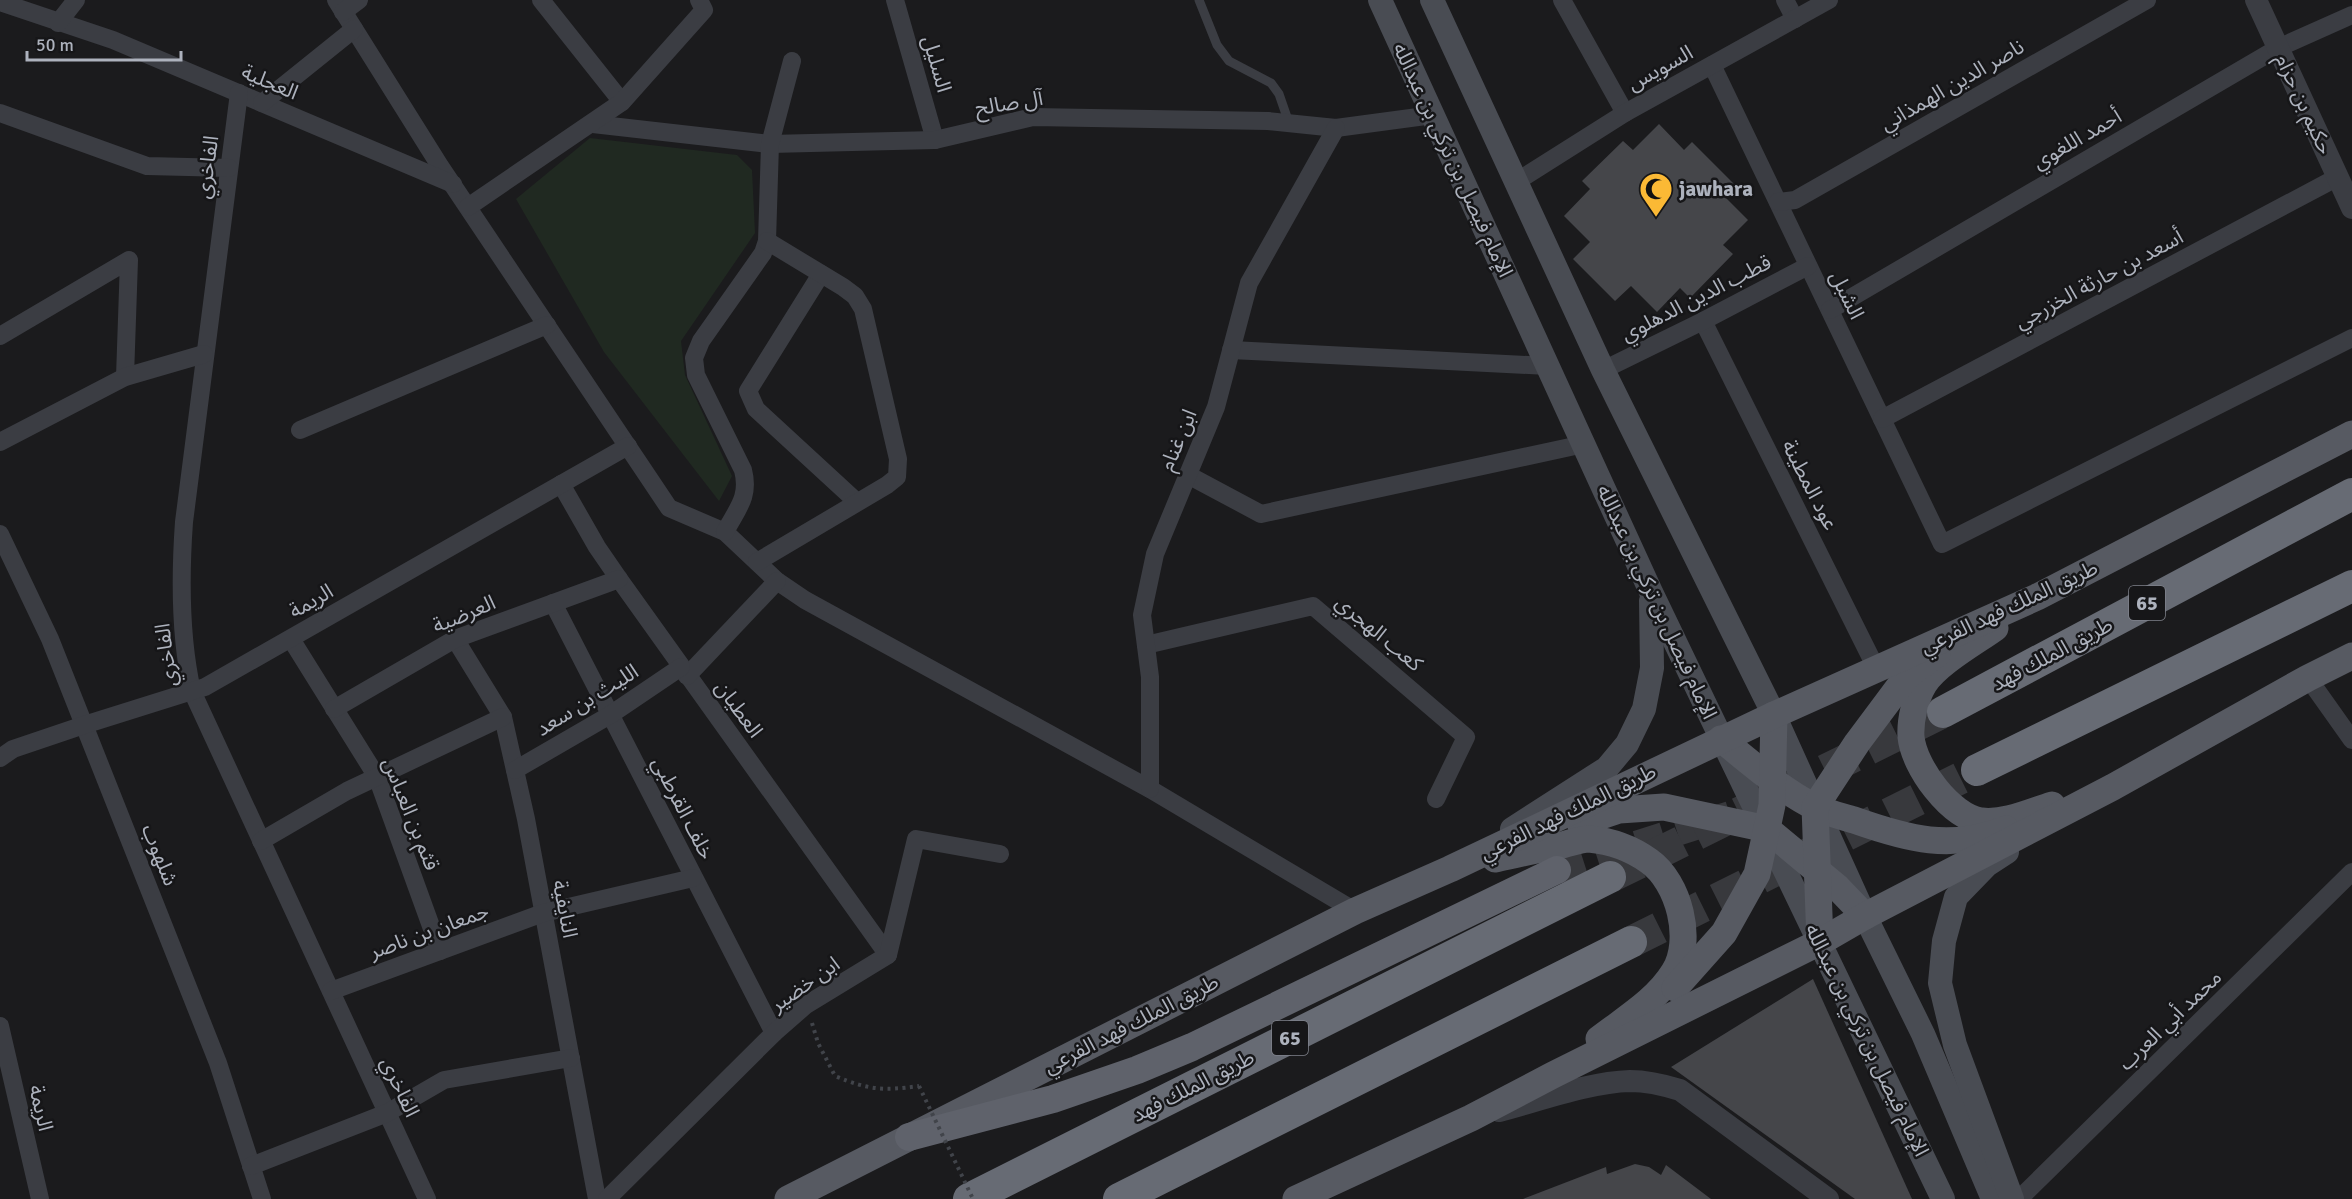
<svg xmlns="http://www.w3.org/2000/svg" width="2352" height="1199" font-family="Signika,'Noto Sans Arabic',sans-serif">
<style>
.green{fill:#202921}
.building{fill:#45464a}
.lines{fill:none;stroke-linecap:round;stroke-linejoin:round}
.trunk-tunnel{stroke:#38393d;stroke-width:28;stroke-dasharray:28 14;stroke-linecap:butt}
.motorway-tunnel{stroke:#38393d;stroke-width:32;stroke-dasharray:32 16;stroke-linecap:butt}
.path{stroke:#41444a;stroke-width:4;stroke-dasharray:3 4.5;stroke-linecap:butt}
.service{stroke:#3b3d43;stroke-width:9}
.minor{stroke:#3b3d43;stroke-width:18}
.tertiary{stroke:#3b3d43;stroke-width:22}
.secondary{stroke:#494c53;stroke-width:24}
.primary{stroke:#575a62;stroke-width:27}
.trunk{stroke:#5f626b;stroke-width:28}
.motorway{stroke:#676b74;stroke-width:32}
.path-bridge{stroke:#41444a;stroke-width:4;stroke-dasharray:3 4.5;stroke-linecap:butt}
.labels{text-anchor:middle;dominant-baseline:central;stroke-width:5;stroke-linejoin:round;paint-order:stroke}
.shield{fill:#161618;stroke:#80838c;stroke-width:1.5}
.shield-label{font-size:20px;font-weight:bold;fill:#adb2bd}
.street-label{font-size:21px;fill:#adb2bd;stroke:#161618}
.poi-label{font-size:21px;font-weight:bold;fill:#adb2bd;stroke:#161618;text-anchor:start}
</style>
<rect width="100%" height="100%" fill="#1b1b1d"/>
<!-- green -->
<path class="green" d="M 590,138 L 737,155 L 752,170 L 755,233 L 681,341 L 685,375 L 732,476 L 719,501 L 604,352 L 516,199 Z"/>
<!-- building -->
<g class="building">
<path d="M 1659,124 L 1684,150 L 1692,142 L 1735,185 L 1724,196 L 1748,220 L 1723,245 L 1733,254 L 1690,298 L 1680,288 L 1657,312 L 1631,286 L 1615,301 L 1573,259 L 1590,242 L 1564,216 L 1590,189 L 1582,181 L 1623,141 L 1633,150 Z"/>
<path d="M 1813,979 L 1912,1199 L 1855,1199 L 1671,1067 Z"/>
<path d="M 1635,1164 L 1649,1167 L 1661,1175 L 1666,1165 L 1711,1199 L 1523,1199 L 1606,1167 L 1607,1174 Z"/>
</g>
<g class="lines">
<!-- trunk-tunnel -->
<path class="trunk-tunnel" d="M 1557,870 L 1730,815"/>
<!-- motorway-tunnel -->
<g class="motorway-tunnel">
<path d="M 1610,877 L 1943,712"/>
<path d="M 1631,942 L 1977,770"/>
</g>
<!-- path -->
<path class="path" d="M 812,1023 L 818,1043 L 835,1076 C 869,1090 883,1091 919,1086"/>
<!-- service -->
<path class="service" d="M 1199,0 L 1217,45 L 1229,61 L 1271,83 L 1279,94 L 1289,123"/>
<!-- minor -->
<g class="minor">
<path d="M 336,0 L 440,166 L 669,508 L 725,532 L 777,581 L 805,600 L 1150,789 L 1355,911"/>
<path d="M 541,0 L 622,102"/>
<path d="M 895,0 L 935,140"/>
<path d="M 1562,0 L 1625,113"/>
<path d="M 1785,0 L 1795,19"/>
<path d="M 0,2 L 113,40 L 453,184"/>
<path d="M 343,12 L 359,0"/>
<path d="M 58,23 L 76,0"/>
<path d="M 1712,65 L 1942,544 L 2352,338"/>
<path d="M 239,93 L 184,522 C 180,578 180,637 192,691 L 427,1199"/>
<path d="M 262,103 L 354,29"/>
<path d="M 0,113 L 147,166 L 229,168"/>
<path d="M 593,124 L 770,144 L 935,140 L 1033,117 L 1268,121 L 1336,128 L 1433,115"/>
<path d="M 1516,182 L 1625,113 L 1829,0"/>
<path d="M 1778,202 L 1795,200 L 2147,0"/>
<path d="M 468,207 L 622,102 L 704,10 L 699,0"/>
<path d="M 821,274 L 748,391 L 756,409 L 857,502"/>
<path d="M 1830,310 L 2278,48 L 2352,15"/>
<path d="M 1703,321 L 1876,668"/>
<path d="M 0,336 L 129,260 L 125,377"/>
<path d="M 1231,350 L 1548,366"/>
<path d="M 1603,370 L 1703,321 L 1808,266"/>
<path d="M 1882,419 L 2338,177"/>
<path d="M 300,430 L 547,325"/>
<path d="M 0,442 L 125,377 L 204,354"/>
<path d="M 1188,475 L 1261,514 L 1584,444"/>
<path d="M 561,484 L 597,547 L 619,579 L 888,955"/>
<path d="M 725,532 C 737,509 750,497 743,470 L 696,375 L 694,358 L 701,341 L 763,253 L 767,241 L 770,144 L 792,61"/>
<path d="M 0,534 L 50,639 L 218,1063 L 262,1199"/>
<path d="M 757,562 L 887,485 L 897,477 L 898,459 L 863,309 L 855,296 L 843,287 L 767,241"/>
<path d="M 553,603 L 774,1033"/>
<path d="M 291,639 L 377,777 L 440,951"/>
<path d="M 455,639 L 503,717 L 526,819 L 597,1199"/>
<path d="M 1146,645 L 1313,606 L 1466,737 L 1436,799"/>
<path d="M 687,676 L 777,581"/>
<path d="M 2308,678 L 2352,740"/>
<path d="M 334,709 L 455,639 L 619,579"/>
<path d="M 0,758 L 13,749 L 84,725 L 205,687 L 628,446"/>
<path d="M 515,770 L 610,715 L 681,667"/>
<path d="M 1150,789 L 1150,677 L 1142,615 L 1155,554 L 1216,407 L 1249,283 L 1336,128"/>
<path d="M 261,841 L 347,791 L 503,717"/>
<path d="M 331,991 L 543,913 L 693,878"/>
<path d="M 0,1026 L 40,1199"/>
<path d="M 251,1166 L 387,1113 L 444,1080 L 571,1058"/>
<path d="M 607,1199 L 774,1033 L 806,1005 L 888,955 L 916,839 L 1000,854"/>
<path d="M 2019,1199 L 2352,872"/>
</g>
<!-- tertiary -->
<g class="tertiary">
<path d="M 2256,0 L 2352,208"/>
<path d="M 1499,1111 C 1538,1101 1590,1082 1630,1081 C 1648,1081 1664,1085 1680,1090 L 1828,1199"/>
</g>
<!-- secondary -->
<g class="secondary">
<path d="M 1380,0 L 1651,592 L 1943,1199"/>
<path d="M 1432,0 L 1603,370 L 1774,715 L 1865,916 L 1923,1034 L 1993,1199"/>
<path d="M 1512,829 L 1607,768 L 1627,744 L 1644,709 L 1652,668 L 1651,601"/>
<path d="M 2007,852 L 1987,865 L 1956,897 L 1944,941 L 1940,983 L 1955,1045 L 2012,1199"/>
</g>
<!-- primary -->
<g class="primary">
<path d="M 1995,628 C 1974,643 1938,663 1924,684 C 1915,699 1910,720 1911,737 C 1914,767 1950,816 1981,821 C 2004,824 2030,812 2052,805"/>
<path d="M 1721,739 C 1751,763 1781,790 1815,807 C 1827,813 1841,816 1854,820 C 1908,839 1951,851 2006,829"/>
<path d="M 1580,823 L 1619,810 L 1664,807 L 1767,829 L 1838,888 L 1865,916"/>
<path d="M 1495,859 C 1518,854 1540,849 1562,845 C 1571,843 1581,839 1589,839 C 1611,841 1631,848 1649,861 C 1679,882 1694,940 1674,972 C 1657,1000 1625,1019 1599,1039"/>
<path d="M 1820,942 L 1815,807 L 1857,743 L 1907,676 L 1937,654"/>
<path d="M 1675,988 L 1724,933 L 1757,874 L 1772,805 L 1774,715"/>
<path d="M 788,1199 L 1355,911 L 1450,869 L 1774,715 L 2037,597 L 2352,434"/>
<path d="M 1296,1199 L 1471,1118 L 1553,1075 L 1820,942 L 1865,916 L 2113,787 L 2308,678 L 2352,656"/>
</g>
<!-- trunk -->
<path class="trunk" d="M 909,1137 L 1053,1099 L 1137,1070 L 1192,1047 L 1557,870"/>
<!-- motorway -->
<g class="motorway">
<path d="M 1943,712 L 2352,494"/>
<path d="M 1977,770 L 2352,586"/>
<path d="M 969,1199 L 1610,877"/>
<path d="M 1119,1199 L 1631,942"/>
</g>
<!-- path-bridge -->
<path class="path-bridge" d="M 919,1086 L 973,1199"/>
</g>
<!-- icons -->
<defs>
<g id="mosque-pin" transform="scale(1.725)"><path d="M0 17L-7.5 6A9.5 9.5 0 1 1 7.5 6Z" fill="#fbb935" stroke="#161618"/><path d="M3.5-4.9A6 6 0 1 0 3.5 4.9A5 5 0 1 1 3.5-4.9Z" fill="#111"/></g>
</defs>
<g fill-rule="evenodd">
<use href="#mosque-pin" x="1656" y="189"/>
</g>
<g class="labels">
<!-- shield labels -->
<g class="shield">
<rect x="2129" y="586" width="36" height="34" rx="4.5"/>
<rect x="1272" y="1021" width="36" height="34" rx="4.5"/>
</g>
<g class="shield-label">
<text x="2147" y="603">65</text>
<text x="1290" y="1038">65</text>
</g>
<!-- street labels -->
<g class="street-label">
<text transform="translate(937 64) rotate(74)">السليل</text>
<text transform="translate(1660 68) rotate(-29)">السويس</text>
<text transform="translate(270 82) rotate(23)">العجلية</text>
<text transform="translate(1952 85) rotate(-30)">ناصر الدين الهمذاني</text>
<text transform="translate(1009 103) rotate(-9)">آل صالح</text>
<text transform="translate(2304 104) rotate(65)">حكيم بن حزام</text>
<text transform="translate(2077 139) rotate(-30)">أحمد اللغوي</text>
<text transform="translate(1453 160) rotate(65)">الإمام فيصل بن تركي بن عبدالله</text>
<text transform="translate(207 167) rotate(-82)">الفاخري</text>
<text transform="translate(2099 279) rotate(-28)">أسعد بن حارثة الخزرجي</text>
<text transform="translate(1847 295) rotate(64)">الشبل</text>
<text transform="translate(1696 298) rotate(-27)">قطب الدين الدهلوي</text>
<text transform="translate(1178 440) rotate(-67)">ابن غنام</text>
<text transform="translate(1810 485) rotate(63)">عود المطينة</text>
<text transform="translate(311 601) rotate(-30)">الريمة</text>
<text transform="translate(1657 602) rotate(65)">الإمام فيصل بن تركي بن عبدالله</text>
<text transform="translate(2009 607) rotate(-25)">طريق الملك فهد الفرعي</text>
<text transform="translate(464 614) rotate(-23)">العرضية</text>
<text transform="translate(1379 633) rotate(40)">كعب الهجري</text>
<text transform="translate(2052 654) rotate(-28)">طريق الملك فهد</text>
<text transform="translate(166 655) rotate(-97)">الفاخري</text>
<text transform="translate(587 700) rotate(-32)">الليث بن سعد</text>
<text transform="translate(739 709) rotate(54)">العطيان</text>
<text transform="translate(683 808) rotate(63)">خلف القرطبي</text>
<text transform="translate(1568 812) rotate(-26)">طريق الملك فهد الفرعي</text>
<text transform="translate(411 814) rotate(68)">قثم بن العباس</text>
<text transform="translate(160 855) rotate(68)">شلهوب</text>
<text transform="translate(565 909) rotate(79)">النايفية</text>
<text transform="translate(429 931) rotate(-20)">جمعان بن ناصر</text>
<text transform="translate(805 984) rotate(-35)">ابن خضير</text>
<text transform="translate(2170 1020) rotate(-44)">محمد أبي العرب</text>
<text transform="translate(1131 1024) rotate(-27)">طريق الملك فهد الفرعي</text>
<text transform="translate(1867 1040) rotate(64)">الإمام فيصل بن تركي بن عبدالله</text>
<text transform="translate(1193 1086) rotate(-27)">طريق الملك فهد</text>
<text transform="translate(400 1087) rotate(65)">الفاخري</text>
<text transform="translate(41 1108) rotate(77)">الريمة</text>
</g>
<!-- poi labels -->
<g class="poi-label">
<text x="1679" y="189">jawhara</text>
</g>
</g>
<!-- scale -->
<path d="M27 51v9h154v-9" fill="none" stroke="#adb2bd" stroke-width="3"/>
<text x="36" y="51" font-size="18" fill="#adb2bd" stroke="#161618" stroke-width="4.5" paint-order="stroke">50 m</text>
</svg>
